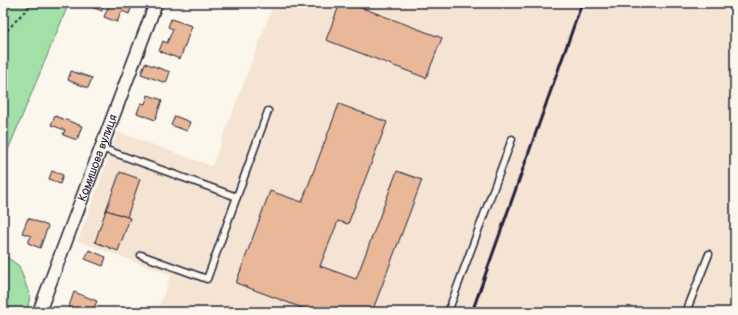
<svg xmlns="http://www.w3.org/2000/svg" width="738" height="315" font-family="Pangolin,sans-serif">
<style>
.built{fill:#f5e4d3}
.green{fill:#a2e0a8;stroke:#628172}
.building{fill:#e8b899;stroke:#22223b}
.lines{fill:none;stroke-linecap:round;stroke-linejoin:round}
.lane-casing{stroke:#22223b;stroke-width:9}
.street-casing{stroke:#22223b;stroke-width:15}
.path{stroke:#22223b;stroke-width:2;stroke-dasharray:3 3;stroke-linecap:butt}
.lane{stroke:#fbf7ec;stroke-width:6}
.street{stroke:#fbf7ec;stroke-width:12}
.rail{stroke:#22223b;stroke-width:3}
.labels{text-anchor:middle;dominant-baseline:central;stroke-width:3;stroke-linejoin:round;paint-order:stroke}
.street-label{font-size:12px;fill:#22223b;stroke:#fbf7ec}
</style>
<rect width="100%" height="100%" fill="#fbf7ec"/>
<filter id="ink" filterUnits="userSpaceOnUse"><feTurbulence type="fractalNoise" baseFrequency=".025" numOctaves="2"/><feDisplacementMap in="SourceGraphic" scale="8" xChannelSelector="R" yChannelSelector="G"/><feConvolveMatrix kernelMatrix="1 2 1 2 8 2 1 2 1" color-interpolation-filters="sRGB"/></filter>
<g filter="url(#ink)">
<!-- built -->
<path class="built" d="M 274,3 L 735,3 L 735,312 L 157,312 L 171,275 L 78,241 L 118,132 L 212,166 Z"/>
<!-- green -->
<g class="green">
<path d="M 3,3 L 69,3 L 3,162 Z"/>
<path d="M 3,254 L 19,266 L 30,296 L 27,312 L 3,312 Z"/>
</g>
<!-- building -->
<g class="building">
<path d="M 85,3 L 105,3 L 102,11 L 84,4 Z"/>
<path d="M 110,3 L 133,3 L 129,14 L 122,11 L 117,22 L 104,17 Z"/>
<path d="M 340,3 L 349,3 L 442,38 L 426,78 L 326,40 Z"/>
<path d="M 171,19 L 192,26 L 180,59 L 159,51 L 163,41 L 167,43 L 173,29 L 168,27 Z"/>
<path d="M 145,63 L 170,72 L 166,83 L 141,74 Z"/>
<path d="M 71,71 L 92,78 L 88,88 L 68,80 Z"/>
<path d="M 148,95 L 162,100 L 155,120 L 137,113 L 141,103 L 145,104 Z"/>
<path d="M 339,104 L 387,122 L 348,224 L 338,221 L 320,266 L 356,279 L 397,171 L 422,180 L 372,312 L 313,312 L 236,283 L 270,191 L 302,202 Z"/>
<path d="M 55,116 L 82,126 L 77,140 L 63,135 L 65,130 L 51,125 Z"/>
<path d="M 175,116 L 190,122 L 187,131 L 171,125 Z"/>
<path d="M 52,171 L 63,175 L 60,184 L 49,179 Z"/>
<path d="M 120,172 L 140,179 L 127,217 L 106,210 Z"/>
<path d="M 106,210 L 130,218 L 118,251 L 95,242 Z"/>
<path d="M 28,218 L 48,226 L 40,248 L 28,243 L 31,236 L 22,233 Z"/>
<path d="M 89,250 L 106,257 L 103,266 L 85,259 Z"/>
<path d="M 74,292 L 97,301 L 92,312 L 84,310 L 83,312 L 77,312 L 68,309 Z"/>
</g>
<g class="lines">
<!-- lane casing -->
<g class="lane-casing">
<g id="lane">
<path d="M 101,148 L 237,197"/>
<path d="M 141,255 L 207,279 L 268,111"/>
<path d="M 448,312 L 512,139"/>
<path d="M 686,312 L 709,254"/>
</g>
</g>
<!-- street casing -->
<g class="street-casing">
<g id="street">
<path id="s1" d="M 39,312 L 156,3"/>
</g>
</g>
<!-- path -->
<path class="path" d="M 3,35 L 32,3"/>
<!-- lane -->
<use href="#lane" class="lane"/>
<!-- street -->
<use href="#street" class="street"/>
<!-- rail -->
<path class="rail" d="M 472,312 L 582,3"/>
</g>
</g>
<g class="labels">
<!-- street labels -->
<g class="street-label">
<text stroke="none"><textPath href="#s1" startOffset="165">Комишова вулиця</textPath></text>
</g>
</g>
<!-- margin -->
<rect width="738" height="315" fill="none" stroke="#fbf7ec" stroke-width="16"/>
<rect x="8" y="8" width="722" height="299" fill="none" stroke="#22223b" stroke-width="1.5" filter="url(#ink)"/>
</svg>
